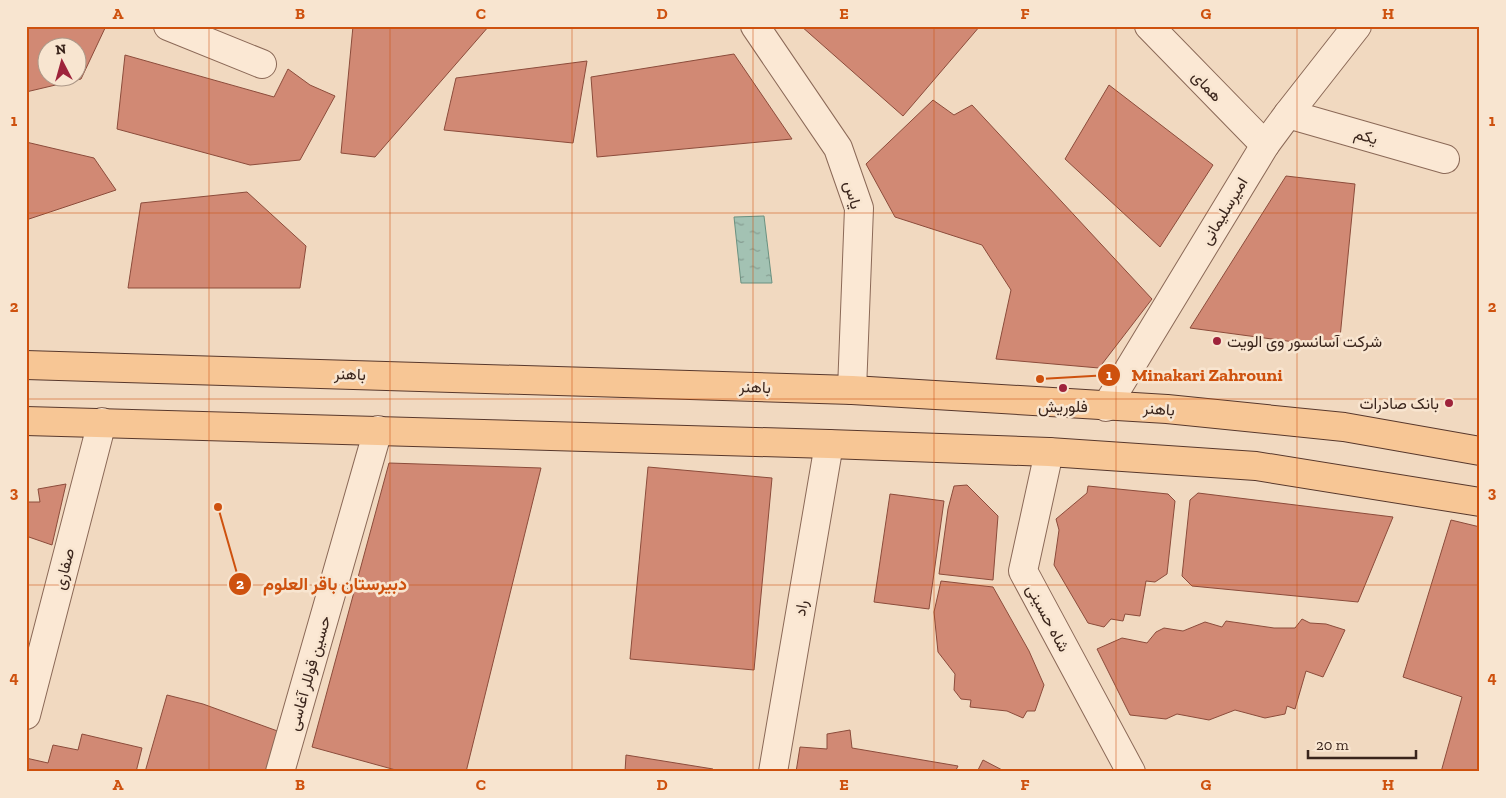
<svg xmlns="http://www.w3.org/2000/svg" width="1506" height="798" font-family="'Zilla Slab',Vazirmatn,serif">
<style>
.water{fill:url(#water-ripples);stroke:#6a9180}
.building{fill:#d18974;stroke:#8c4c3b;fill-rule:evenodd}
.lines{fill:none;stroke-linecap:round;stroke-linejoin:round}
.street-casing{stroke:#8b6957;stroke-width:30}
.primary-casing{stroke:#58382c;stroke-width:30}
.street{stroke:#fbe8d4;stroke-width:28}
.primary{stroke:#f7c695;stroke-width:28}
.grid{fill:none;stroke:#ce510e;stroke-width:1;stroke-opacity:0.55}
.poi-dot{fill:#9e233b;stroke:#f8e5d0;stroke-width:2}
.labels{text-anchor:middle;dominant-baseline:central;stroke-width:5;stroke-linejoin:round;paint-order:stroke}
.street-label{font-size:16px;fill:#3a251c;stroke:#f8e5d0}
.poi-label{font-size:16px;fill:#3a251c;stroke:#f8e5d0;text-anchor:start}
.leader{fill:none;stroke:#ce510e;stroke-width:2}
.callout-dot{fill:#ce510e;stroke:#f8e5d0;stroke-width:2}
.mark-label{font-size:15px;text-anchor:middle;font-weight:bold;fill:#fff}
.callout-label{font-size:18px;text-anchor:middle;font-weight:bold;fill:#ce510e;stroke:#f8e5d0;stroke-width:5;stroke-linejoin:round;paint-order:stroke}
.neatline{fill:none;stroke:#ce510e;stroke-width:2}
.grid-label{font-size:16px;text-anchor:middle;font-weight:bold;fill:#ce510e}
</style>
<defs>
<pattern id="water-ripples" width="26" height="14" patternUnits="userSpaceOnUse" patternTransform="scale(1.25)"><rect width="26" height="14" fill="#a3c2b3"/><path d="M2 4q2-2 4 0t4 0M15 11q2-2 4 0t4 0" fill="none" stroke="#869d91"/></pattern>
</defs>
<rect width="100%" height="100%" fill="#f1d9c0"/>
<!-- water -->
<path class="water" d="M 764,216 L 772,283 L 741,283 L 734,217 Z"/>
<!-- building -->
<g class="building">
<path d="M 26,26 L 106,26 L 81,79 L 26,92 ZM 48,48 L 78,48 L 78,78 L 48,78 Z"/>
<path d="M 353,26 L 489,26 L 375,157 L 341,153 Z"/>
<path d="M 801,26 L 980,26 L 903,116 Z"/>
<path d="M 734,54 L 792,139 L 597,157 L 591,77 Z"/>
<path d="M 125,55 L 274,97 L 288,69 L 310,85 L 335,96 L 300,160 L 250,165 L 117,129 Z"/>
<path d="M 587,61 L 573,143 L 444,130 L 456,78 Z"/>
<path d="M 1109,85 L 1213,165 L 1160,247 L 1065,159 Z"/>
<path d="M 933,100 L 954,115 L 972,105 L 1152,299 L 1099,368 L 996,359 L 1011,290 L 982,245 L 895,217 L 866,164 Z"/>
<path d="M 26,142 L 94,158 L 116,190 L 26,220 Z"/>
<path d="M 1286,176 L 1355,184 L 1339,348 L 1190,328 Z"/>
<path d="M 247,192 L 306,246 L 300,288 L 128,288 L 141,203 Z"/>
<path d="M 389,463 L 541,468 L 466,772 L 403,772 L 312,747 Z"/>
<path d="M 648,467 L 772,478 L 754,670 L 630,659 Z"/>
<path d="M 66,484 L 52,545 L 26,536 L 26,502 L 40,502 L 38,489 Z"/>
<path d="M 967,485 L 998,516 L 993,580 L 939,574 L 948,509 L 954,486 Z"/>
<path d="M 1088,486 L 1168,494 L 1175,501 L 1167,574 L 1155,582 L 1146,581 L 1140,616 L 1125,614 L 1123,621 L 1111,619 L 1104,627 L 1088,623 L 1054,565 L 1059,530 L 1056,519 L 1087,493 Z"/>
<path d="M 1198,493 L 1393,517 L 1358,602 L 1192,586 L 1182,576 L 1190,500 Z"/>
<path d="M 890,494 L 944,501 L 929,609 L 874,602 Z"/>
<path d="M 1451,520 L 1480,527 L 1480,772 L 1441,772 L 1462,697 L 1403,677 Z"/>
<path d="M 941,581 L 993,587 L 1029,651 L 1044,685 L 1035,711 L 1027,711 L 1023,718 L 1007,711 L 970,707 L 971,700 L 961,699 L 954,690 L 955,674 L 938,652 L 934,612 Z"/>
<path d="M 1302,619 L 1310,623 L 1326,624 L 1345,630 L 1323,677 L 1306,671 L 1295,709 L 1287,706 L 1285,714 L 1265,718 L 1235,710 L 1209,720 L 1177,714 L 1166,719 L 1130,715 L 1097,649 L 1122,638 L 1147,643 L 1156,632 L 1164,628 L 1183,631 L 1205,622 L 1222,627 L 1226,621 L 1274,628 L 1295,628 Z"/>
<path d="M 167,695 L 203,704 L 283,733 L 272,772 L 145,772 Z"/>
<path d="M 850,730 L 852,748 L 958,766 L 955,772 L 796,772 L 800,747 L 827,749 L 827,734 Z"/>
<path d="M 82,734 L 142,748 L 136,772 L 26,772 L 26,758 L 48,763 L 53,745 L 78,750 Z"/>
<path d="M 626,755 L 713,769 L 713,772 L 625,772 Z"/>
<path d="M 983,760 L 1006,772 L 977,772 Z"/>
</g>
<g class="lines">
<!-- street casing -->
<g class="street-casing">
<g id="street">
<path d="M 168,26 L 262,64"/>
<path d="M 755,26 L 838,148 L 859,208 L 852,390"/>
<path d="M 1149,26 L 1265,145"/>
<path d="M 1288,114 L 1445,159"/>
<path d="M 1106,407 L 1265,145 L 1288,114 L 1357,26"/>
<path d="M 1049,452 L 1023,571 L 1131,772"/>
<path d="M 26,715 L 102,422"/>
<path d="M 280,772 L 378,430"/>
<path d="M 773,772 L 829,444"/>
</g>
</g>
<!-- primary casing -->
<g class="primary-casing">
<g id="primary">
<path d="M 26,365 L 852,390 L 1167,409 L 1344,427 L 1480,451"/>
<path d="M 26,421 L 829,444 L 1049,452 L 1256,466 L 1480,502"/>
</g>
</g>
<!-- street -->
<use href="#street" class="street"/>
<!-- primary -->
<use href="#primary" class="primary"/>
</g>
<!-- grid -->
<path class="grid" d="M 209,26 L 209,772M 390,26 L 390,772M 572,26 L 572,772M 753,26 L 753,772M 934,26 L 934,772M 1116,26 L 1116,772M 1297,26 L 1297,772M 26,213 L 1480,213M 26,399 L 1480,399M 26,585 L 1480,585"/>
<!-- markers -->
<g class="poi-dot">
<circle cx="1217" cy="341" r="5"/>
<circle cx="1063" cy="388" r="5"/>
<circle cx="1449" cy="403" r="5"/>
</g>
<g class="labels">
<!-- street labels -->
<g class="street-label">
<text transform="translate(1207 86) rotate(46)">همای</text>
<text transform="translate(1366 136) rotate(16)">یکم</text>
<text transform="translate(853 195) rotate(75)">یاس</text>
<text transform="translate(1224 211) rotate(-59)">امیرسلیمانی</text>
<text transform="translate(350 374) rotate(2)">باهنر</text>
<text transform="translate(755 387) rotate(2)">باهنر</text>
<text transform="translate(1159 409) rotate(4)">باهنر</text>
<text transform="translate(64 569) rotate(-76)">صفاری</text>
<text transform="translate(801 608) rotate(-80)">راد</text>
<text transform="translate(1048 618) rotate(62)">شاه حسینی</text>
<text transform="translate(309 673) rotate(-74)">حسین قوللر آغاسی</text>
</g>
<!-- poi labels -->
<g class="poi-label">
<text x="1227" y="341">شرکت آسانسور وی الویت</text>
<text x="1439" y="403" text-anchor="end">بانک صادرات</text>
<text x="1063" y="406" text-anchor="middle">فلوریش</text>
</g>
</g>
<!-- callouts -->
<path class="leader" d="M1040 379L1109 375M218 507L240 584"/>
<g class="callout-dot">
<circle cx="1040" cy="379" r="5"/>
<circle cx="218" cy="507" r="5"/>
<circle cx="1109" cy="375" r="12"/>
<circle cx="240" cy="584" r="12"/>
</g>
<g class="mark-label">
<text x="1109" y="380">1</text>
<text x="240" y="589">2</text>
</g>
<g class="callout-label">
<text x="1207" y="381">Minakari Zahrouni</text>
<text x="335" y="590">دبیرستان باقر العلوم</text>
</g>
<!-- border -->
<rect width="1506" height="798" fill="none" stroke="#f8e5d0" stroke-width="55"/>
<!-- north arrow -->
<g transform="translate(62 62) rotate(354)"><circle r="24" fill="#f8e5d0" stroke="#ac9888"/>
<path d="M0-4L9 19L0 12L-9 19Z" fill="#9e233b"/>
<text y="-8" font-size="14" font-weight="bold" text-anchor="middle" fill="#3a251c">N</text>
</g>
<!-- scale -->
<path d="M1308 750v8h108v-8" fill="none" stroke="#3a251c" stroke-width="2.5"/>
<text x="1316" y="750" font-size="15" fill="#3a251c" stroke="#f8e5d0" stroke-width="4" paint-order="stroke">20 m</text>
<rect x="28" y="28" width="1450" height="742" class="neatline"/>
<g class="grid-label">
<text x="118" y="19">A</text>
<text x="300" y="19">B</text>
<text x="481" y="19">C</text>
<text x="662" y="19">D</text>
<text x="844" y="19">E</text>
<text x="1025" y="19">F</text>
<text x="1206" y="19">G</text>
<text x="1388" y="19">H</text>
<text x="14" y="126">1</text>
<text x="1492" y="126">1</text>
<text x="14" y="312">2</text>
<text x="1492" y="312">2</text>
<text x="14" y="498">3</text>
<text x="1492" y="498">3</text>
<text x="14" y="683">4</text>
<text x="1492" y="683">4</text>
<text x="118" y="790">A</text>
<text x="300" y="790">B</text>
<text x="481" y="790">C</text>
<text x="662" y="790">D</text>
<text x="844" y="790">E</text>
<text x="1025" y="790">F</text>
<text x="1206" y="790">G</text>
<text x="1388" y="790">H</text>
</g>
</svg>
